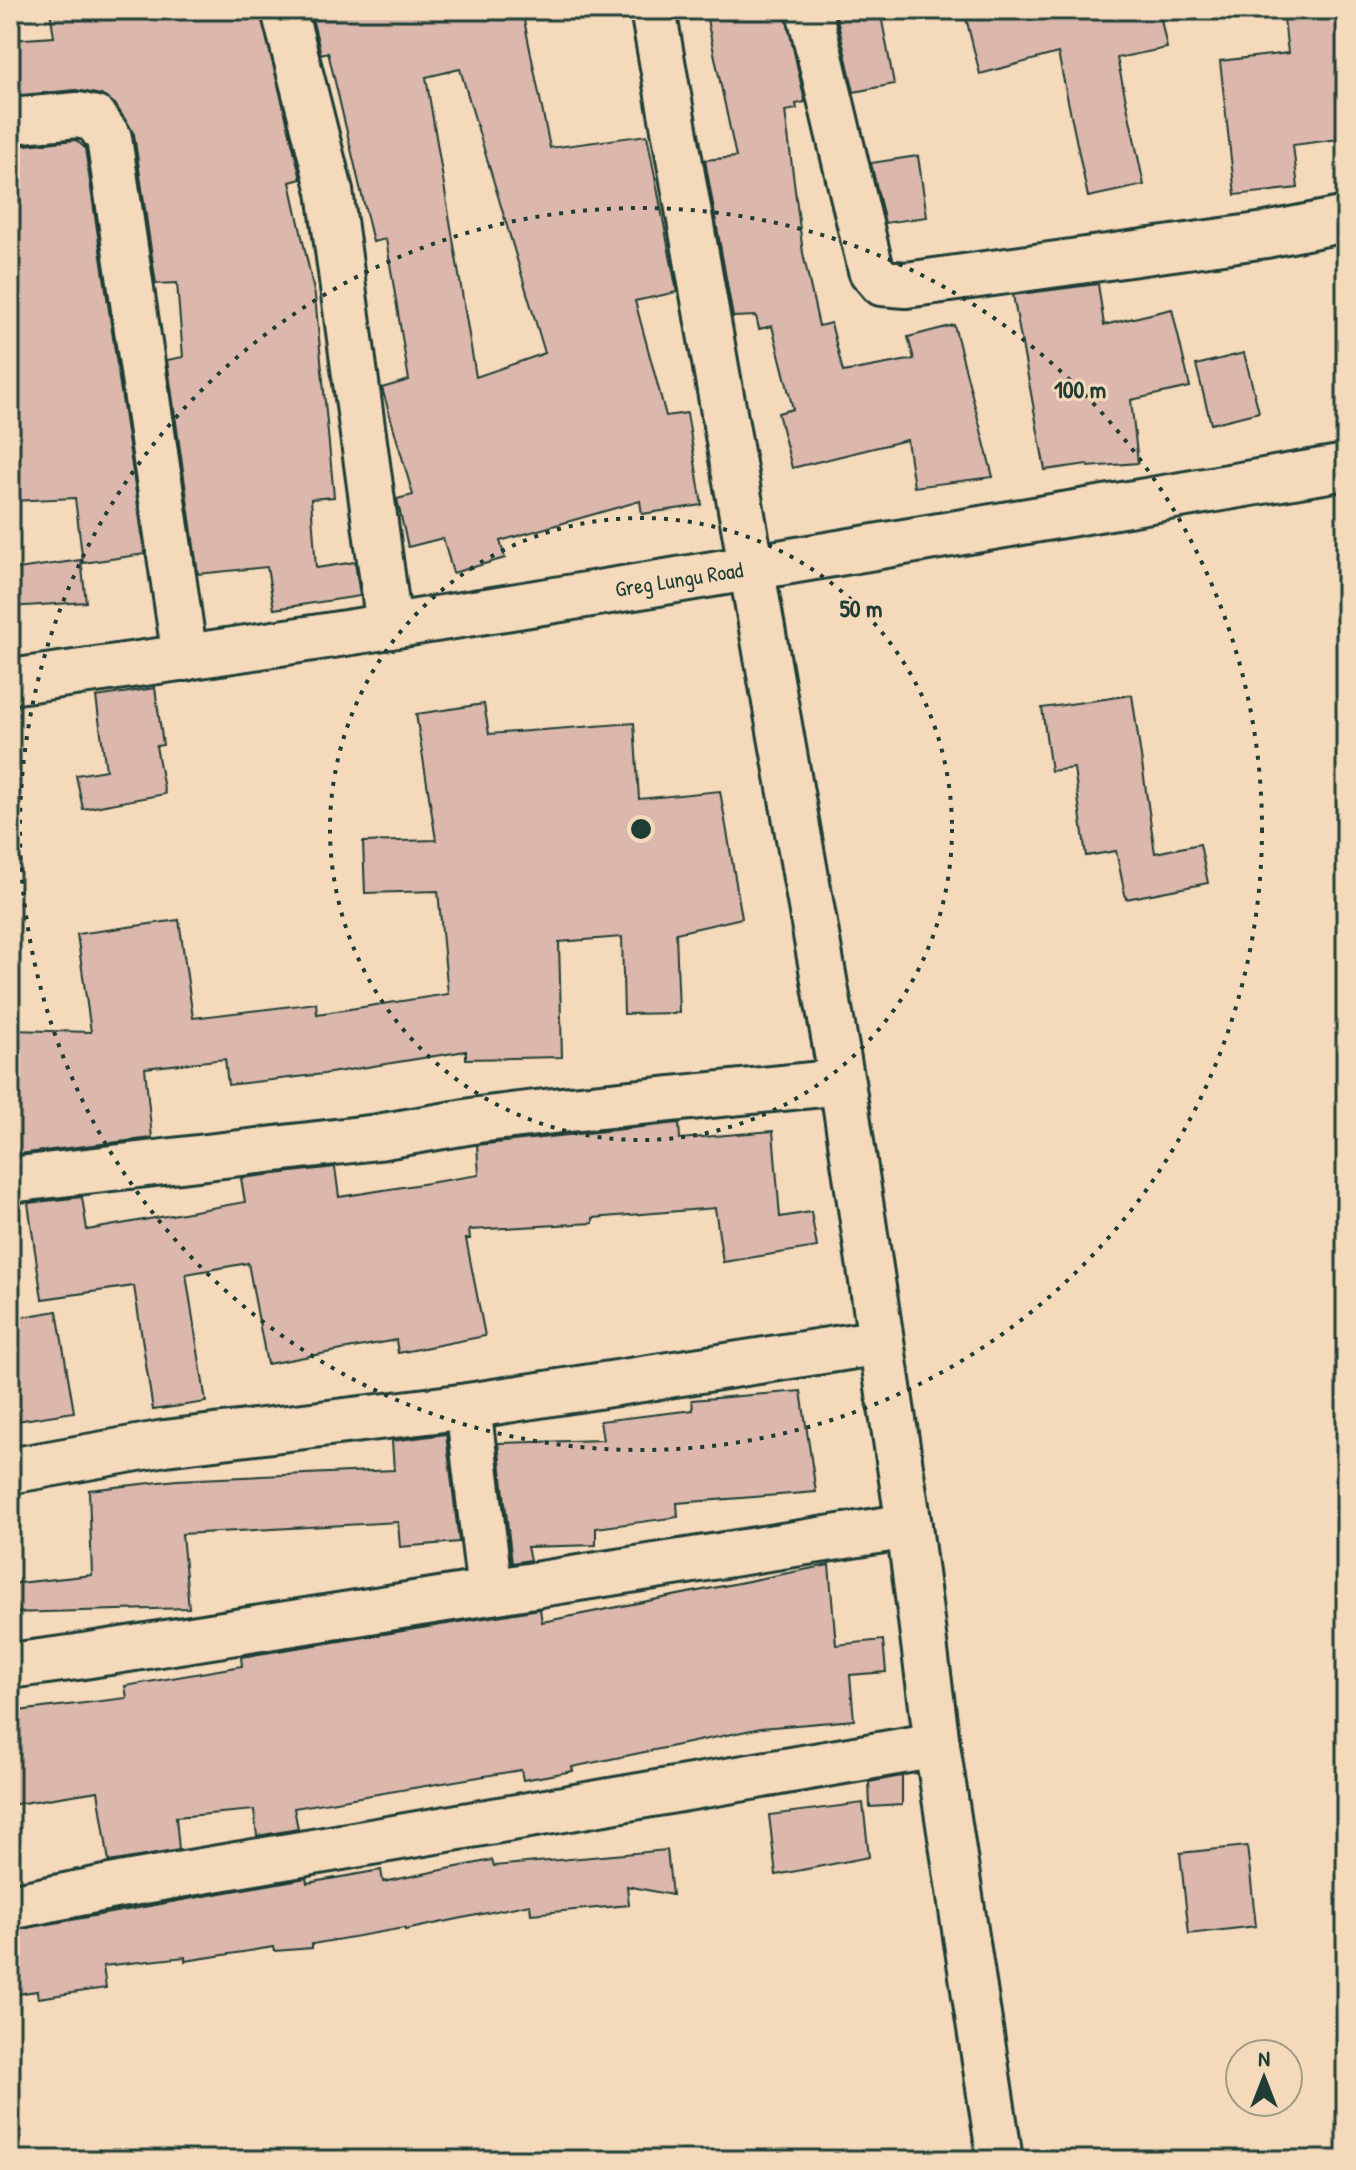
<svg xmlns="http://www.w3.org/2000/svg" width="1356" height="2170" font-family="'Patrick Hand',sans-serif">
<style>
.building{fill:#dbb7ac;stroke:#1f3d34;stroke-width:2;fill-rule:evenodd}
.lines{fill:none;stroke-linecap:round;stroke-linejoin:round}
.minor-casing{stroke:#1f3d34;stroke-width:50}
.minor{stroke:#f4d9bb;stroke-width:44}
.ring{fill:none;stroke:#1f3d34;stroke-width:4;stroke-dasharray:4 8}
.labels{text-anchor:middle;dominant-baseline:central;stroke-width:6;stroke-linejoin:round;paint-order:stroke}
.street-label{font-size:22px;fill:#1f3d34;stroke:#f4d9bb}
.centre{fill:#1f3d34;stroke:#f4d9bb;stroke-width:4}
.ring-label{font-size:24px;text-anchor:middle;font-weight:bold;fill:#1f3d34;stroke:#f4d9bb;stroke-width:6;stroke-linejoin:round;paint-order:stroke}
</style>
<rect width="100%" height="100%" fill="#f4d9bb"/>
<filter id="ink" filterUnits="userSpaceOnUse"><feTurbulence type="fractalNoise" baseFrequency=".0125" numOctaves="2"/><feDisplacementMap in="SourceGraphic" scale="16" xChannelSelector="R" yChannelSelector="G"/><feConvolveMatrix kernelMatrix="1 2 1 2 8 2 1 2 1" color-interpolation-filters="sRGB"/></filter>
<g filter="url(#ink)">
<!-- building -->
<g class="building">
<path d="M 50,10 L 260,10 L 301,179 L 290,182 L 315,296 L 334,497 L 311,499 L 316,568 L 355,562 L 360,596 L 274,609 L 267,567 L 198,574 L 167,360 L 183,357 L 177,283 L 156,284 L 134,134 L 115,104 L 101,95 L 76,90 L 10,96 L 10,40 L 54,37 Z"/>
<path d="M 310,10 L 522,10 L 550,148 L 647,135 L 677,292 L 635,301 L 666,416 L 687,413 L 702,505 L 642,514 L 640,501 L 500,541 L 505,558 L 453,573 L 443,538 L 408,547 L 397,499 L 413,495 L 382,388 L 409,380 L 386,239 L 373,242 L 328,52 L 321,54 ZM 460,69 L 545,353 L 476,377 L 426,77 Z"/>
<path d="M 705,10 L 785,10 L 805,102 L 796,104 L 797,109 L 785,111 L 803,253 L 819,326 L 831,323 L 843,372 L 914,359 L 908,337 L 954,325 L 993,477 L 914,487 L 907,440 L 792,468 L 778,413 L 793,409 L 772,326 L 759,329 L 756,316 L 733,317 L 705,160 L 736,157 Z"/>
<path d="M 835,10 L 880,10 L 894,84 L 854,92 Z"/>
<path d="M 964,10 L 1106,10 L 1107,18 L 1159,10 L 1167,48 L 1117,58 L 1144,185 L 1088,197 L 1058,53 L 980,74 Z"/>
<path d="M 1283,10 L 1346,10 L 1346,138 L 1293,145 L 1298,188 L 1235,195 L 1220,61 L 1288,53 Z"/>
<path d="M 76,140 L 85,148 L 145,554 L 83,563 L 75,498 L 10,501 L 10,206 L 21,205 L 15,146 Z"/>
<path d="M 918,156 L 927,217 L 885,223 L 871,163 Z"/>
<path d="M 1098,284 L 1104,325 L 1172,309 L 1190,387 L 1131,400 L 1138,463 L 1088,467 L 1087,464 L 1045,470 L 1013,295 Z"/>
<path d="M 1244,353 L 1259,412 L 1211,424 L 1196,365 Z"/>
<path d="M 81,560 L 86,602 L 10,607 L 10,570 Z"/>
<path d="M 155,688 L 163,745 L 156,746 L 165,794 L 83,809 L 76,775 L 106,770 L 96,697 Z"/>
<path d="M 1132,695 L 1155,853 L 1200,844 L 1208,883 L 1126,899 L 1116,851 L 1086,856 L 1074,768 L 1051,771 L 1042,708 Z"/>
<path d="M 484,704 L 489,734 L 634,723 L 639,799 L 720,791 L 742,918 L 676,933 L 679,1013 L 624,1014 L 622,937 L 559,942 L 562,1057 L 466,1059 L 466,1051 L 324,1074 L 228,1085 L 225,1059 L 145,1068 L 152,1138 L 10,1155 L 10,1030 L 91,1032 L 77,934 L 179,920 L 193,1018 L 316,1003 L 317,1014 L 448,994 L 438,891 L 365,893 L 363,842 L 436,840 L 416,714 Z"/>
<path d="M 679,1123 L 680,1139 L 773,1131 L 780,1217 L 811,1212 L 817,1247 L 723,1262 L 715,1208 L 593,1218 L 593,1223 L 469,1230 L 470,1239 L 466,1239 L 485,1336 L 398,1353 L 396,1340 L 267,1364 L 248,1263 L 186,1274 L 206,1402 L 153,1410 L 134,1286 L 42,1299 L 28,1203 L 82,1197 L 87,1230 L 245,1202 L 241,1178 L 335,1167 L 339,1197 L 479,1175 L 477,1145 Z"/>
<path d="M 57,1311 L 74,1412 L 10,1422 L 10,1319 Z"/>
<path d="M 801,1391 L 816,1492 L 677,1503 L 678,1517 L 596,1528 L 596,1545 L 527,1547 L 530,1560 L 512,1563 L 498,1443 L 603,1440 L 600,1421 L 693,1410 L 692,1400 Z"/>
<path d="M 446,1434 L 459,1542 L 400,1547 L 398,1522 L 182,1534 L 189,1608 L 10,1613 L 10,1584 L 92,1575 L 89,1490 L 177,1480 L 394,1470 L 392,1441 Z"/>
<path d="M 829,1565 L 836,1645 L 883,1640 L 886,1672 L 850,1675 L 854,1720 L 761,1728 L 572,1767 L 573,1771 L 523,1780 L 521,1770 L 294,1808 L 298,1829 L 257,1836 L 254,1810 L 176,1817 L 179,1850 L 109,1862 L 98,1791 L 10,1805 L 10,1712 L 127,1698 L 125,1686 L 242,1666 L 241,1657 L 540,1609 L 542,1622 Z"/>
<path d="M 902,1776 L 902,1805 L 870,1807 L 869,1782 Z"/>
<path d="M 863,1803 L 869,1857 L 776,1875 L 769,1815 Z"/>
<path d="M 1247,1846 L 1256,1926 L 1189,1934 L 1180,1853 Z"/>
<path d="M 667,1850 L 672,1895 L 627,1886 L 629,1905 L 531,1914 L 530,1904 L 405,1930 L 404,1928 L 312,1944 L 312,1948 L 275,1951 L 274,1947 L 185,1961 L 185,1957 L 103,1966 L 106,1988 L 38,1998 L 37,1991 L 10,1995 L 10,1931 L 306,1878 L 307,1883 L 381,1870 L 383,1882 L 492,1860 L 494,1866 Z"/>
</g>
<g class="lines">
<!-- minor casing -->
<g class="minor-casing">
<g id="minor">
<path d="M 284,10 L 330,191 L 389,626"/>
<path d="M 653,10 L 842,1082 L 909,1526 L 937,1745 L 1000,2160"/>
<path d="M 809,10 L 871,270 L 882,283 L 906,285 L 1266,235 L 1346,219"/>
<path d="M 10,121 L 78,115 L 95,119 L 109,138 L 185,658"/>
<path d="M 10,682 C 457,621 901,542 1346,467"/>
<path d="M 10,1180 L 378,1137 L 478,1120 L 570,1109 L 842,1082"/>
<path d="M 468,1406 L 490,1592"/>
<path d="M 10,1471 L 165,1443 L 468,1406 L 881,1342"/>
<path d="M 10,1666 L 77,1657 L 909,1526"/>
<path d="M 10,1907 L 120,1885 L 937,1745"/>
</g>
</g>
<!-- minor -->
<use href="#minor" class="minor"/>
</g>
</g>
<!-- distance rings -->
<g class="ring">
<circle cx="641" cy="829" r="311"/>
<circle cx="641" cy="829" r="621"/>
</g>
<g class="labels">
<!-- street labels -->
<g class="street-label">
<text transform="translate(679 579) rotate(-9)">Greg Lungu Road</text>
</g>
</g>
<circle cx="641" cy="829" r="12" class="centre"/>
<g class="ring-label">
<text x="1080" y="398">100 m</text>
<text x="861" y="617">50 m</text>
</g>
<!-- margin -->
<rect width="1356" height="2170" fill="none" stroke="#f4d9bb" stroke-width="40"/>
<rect x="20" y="20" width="1316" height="2130" fill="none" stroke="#1f3d34" stroke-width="3" filter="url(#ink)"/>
<!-- north arrow -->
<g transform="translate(1264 2078)"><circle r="38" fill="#f4d9bb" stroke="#9f9b85" stroke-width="2"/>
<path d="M0-6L14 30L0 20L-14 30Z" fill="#1f3d34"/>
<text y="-12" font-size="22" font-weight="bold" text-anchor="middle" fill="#1f3d34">N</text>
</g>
</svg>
